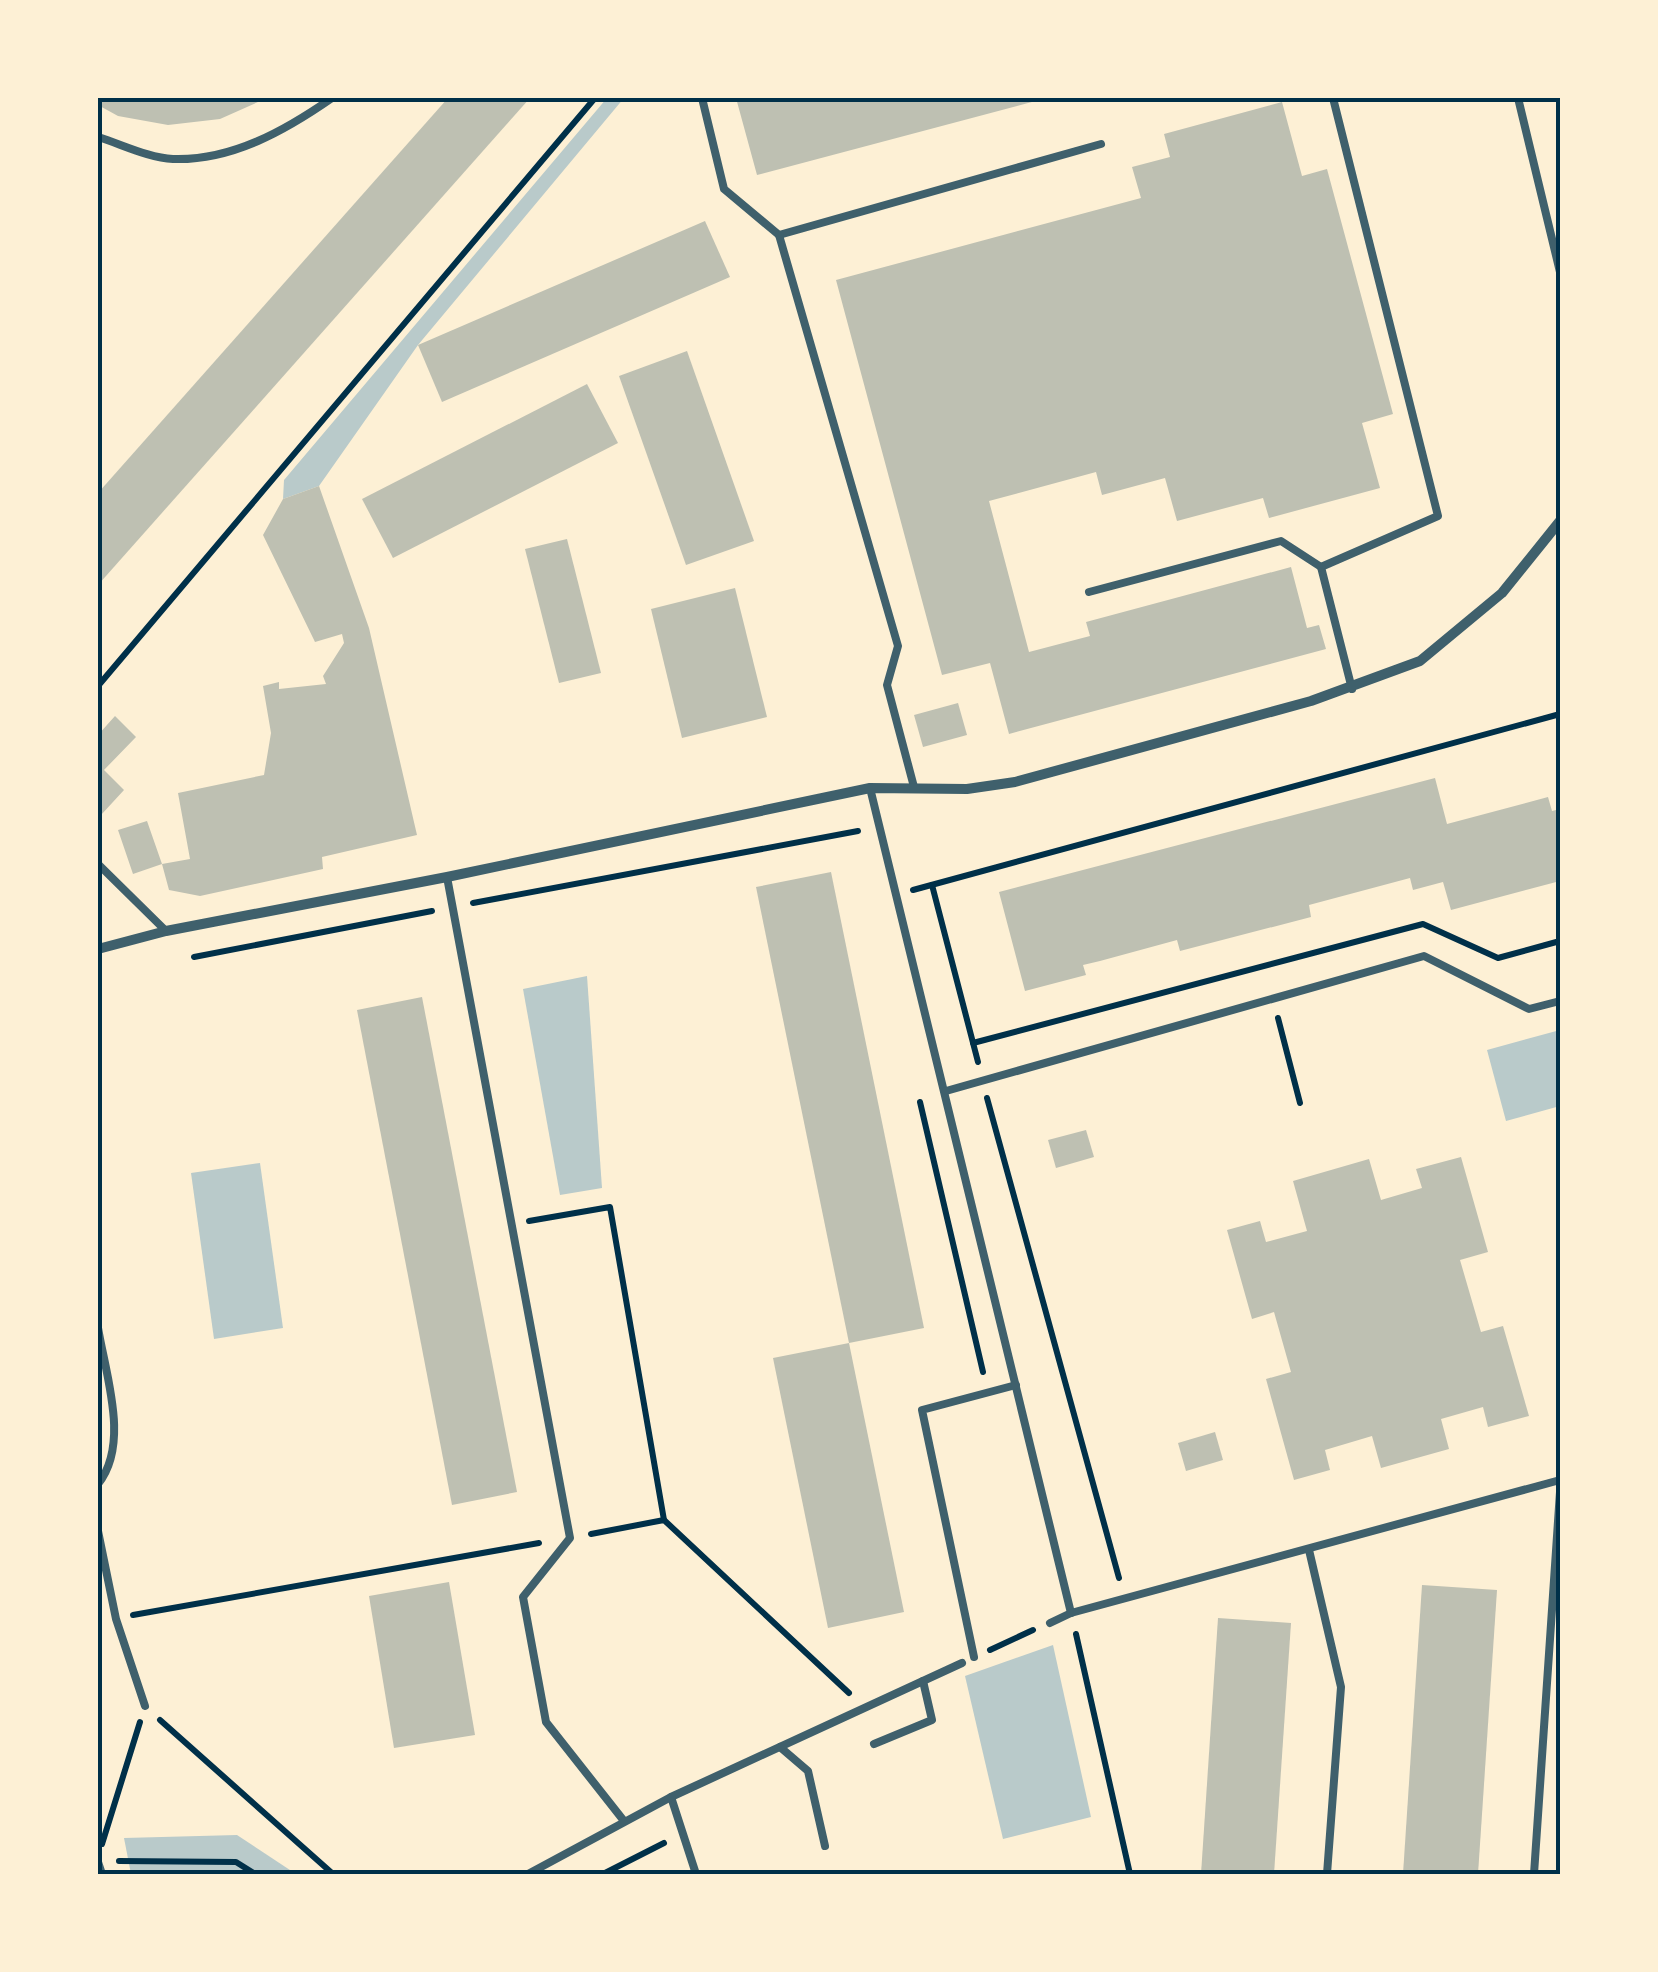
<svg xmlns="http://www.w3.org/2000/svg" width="1658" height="1972" font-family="'Noto Sans',sans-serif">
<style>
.green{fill:#b9caca}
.building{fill:#bec0b2}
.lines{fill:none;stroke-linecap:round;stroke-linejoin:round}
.path{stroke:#003049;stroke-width:6}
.service{stroke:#3f606c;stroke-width:8}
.minor{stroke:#3f606c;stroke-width:10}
.neatline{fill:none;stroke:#003049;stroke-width:4}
</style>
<rect width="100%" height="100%" fill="#fdf0d5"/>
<!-- green -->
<g class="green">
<path d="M 607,98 L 624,98 L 418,345 L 319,486 L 283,499 L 284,480 Z"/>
<path d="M 587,976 L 602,1188 L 560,1195 L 523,989 Z"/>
<path d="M 1560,1030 L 1560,1106 L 1506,1121 L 1487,1050 Z"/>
<path d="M 260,1163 L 283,1328 L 214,1339 L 191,1173 Z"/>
<path d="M 1053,1645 L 1091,1817 L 1003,1839 L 965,1676 Z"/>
<path d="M 237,1835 L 296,1874 L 131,1874 L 124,1838 Z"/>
</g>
<!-- building -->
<g class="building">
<path d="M 98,98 L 267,98 L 220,119 L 168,125 L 118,116 L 98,105 Z"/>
<path d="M 448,98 L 530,98 L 98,585 L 98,493 Z"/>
<path d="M 736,98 L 1043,98 L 1043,99 L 757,175 Z"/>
<path d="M 1282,102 L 1302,176 L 1327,169 L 1393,414 L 1362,423 L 1380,488 L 1269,518 L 1263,498 L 1177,521 L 1165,478 L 1102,495 L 1096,472 L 989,501 L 1029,652 L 1090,636 L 1086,622 L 1291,567 L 1307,628 L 1319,625 L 1326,649 L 1009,734 L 990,663 L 942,675 L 836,280 L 1141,198 L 1132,167 L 1170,157 L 1164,134 Z"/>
<path d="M 705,221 L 730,277 L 442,402 L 418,345 Z"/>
<path d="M 687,351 L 754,541 L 686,565 L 619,376 Z"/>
<path d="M 587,384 L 618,443 L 393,558 L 362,499 Z"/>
<path d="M 319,486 L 369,628 L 417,835 L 322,857 L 323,869 L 200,896 L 169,890 L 162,864 L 133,874 L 118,830 L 147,821 L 162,864 L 190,859 L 178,793 L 264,775 L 271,733 L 263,686 L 279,682 L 279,689 L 326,684 L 323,676 L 344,643 L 342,634 L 315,642 L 263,535 L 283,499 Z"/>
<path d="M 567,539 L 601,673 L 559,683 L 525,549 Z"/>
<path d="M 735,588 L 767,717 L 682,738 L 651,609 Z"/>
<path d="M 958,703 L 967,735 L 923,747 L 914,715 Z"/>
<path d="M 115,716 L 136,737 L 104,770 L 124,790 L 101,815 L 98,812 L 98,735 Z"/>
<path d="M 1435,778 L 1447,824 L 1548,797 L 1552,811 L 1560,809 L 1560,881 L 1451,910 L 1443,882 L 1413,890 L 1410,878 L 1309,905 L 1311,917 L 1180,951 L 1177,940 L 1100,961 L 1083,965 L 1086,975 L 1025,991 L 999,892 Z"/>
<path d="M 831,872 L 924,1328 L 849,1343 L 756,887 Z"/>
<path d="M 422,997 L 517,1492 L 452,1505 L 357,1010 Z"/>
<path d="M 1086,1130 L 1094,1157 L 1056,1168 L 1048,1140 Z"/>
<path d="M 1461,1157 L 1488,1252 L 1460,1260 L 1481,1332 L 1503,1326 L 1529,1416 L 1488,1427 L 1483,1407 L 1441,1419 L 1449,1449 L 1381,1468 L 1372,1436 L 1325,1450 L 1330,1470 L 1294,1480 L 1266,1379 L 1291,1372 L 1274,1312 L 1252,1319 L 1227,1230 L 1260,1221 L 1266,1242 L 1307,1231 L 1293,1181 L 1369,1159 L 1381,1200 L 1422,1188 L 1416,1169 Z"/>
<path d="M 849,1343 L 904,1612 L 828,1628 L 773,1358 Z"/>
<path d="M 1215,1432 L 1223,1460 L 1186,1471 L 1178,1443 Z"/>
<path d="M 449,1582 L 475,1735 L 394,1748 L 369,1596 Z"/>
<path d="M 1422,1585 L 1497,1590 L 1478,1874 L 1403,1874 Z"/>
<path d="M 1218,1618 L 1291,1623 L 1274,1874 L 1201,1874 Z"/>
</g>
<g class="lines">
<!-- path -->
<g class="path">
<path d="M 98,686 L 595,98"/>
<path d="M 932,885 L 978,1062"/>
<path d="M 913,890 L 1560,714"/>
<path d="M 473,903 L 858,831"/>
<path d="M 194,957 L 432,911"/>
<path d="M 1278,1018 L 1300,1103"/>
<path d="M 973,1043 L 1423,924 L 1498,958 L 1560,941"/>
<path d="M 987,1098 L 1119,1578"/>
<path d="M 920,1102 L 983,1372"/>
<path d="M 529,1221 L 610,1207 L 664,1520"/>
<path d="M 591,1534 L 664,1520 L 849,1693"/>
<path d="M 133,1615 L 539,1543"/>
<path d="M 1076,1634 L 1130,1874"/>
<path d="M 990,1650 L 1033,1630"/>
<path d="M 160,1720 L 333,1874"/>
<path d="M 102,1844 L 140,1722"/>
<path d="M 119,1861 L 236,1862 L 255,1874"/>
<path d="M 603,1874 L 664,1843"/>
</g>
<!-- service -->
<g class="service">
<path d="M 702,98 L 724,189 L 779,235"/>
<path d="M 1333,98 L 1438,516 L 1321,567 L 1352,689"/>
<path d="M 1518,98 L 1560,272"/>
<path d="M 98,137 C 121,144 149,158 173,159 C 232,161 286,130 332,98"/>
<path d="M 1089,592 L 1281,541 L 1321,567"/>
<path d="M 914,787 L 887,685 L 898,646 L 779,235 L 1101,144"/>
<path d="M 870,788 L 1071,1613"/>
<path d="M 98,864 L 166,931"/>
<path d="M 447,877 L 570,1538 L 523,1597 L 546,1722 L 624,1821"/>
<path d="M 946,1091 L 1424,956 L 1529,1009 L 1560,1001"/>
<path d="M 98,1328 C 106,1376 130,1444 98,1484"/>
<path d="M 98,1531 L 116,1619 L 145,1706"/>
<path d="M 1309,1550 L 1341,1687 L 1327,1874"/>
<path d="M 1050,1623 L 1071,1613 L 1560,1480"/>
<path d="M 974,1657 L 922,1410 L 1016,1385"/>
<path d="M 874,1744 L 932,1720 L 923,1681"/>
<path d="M 780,1747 L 808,1771 L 825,1846"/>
<path d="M 671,1797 L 696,1874"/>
<path d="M 98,1862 L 102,1874"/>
<path d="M 528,1874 L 671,1797 L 962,1663"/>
<path d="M 1534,1874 L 1560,1492"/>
</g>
<!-- minor -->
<path class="minor" d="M 98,949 L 166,931 L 447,877 L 870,788 L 967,789 L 1015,782 L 1311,701 L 1420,661 L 1502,593 L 1560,521"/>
</g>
<!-- border -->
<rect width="1658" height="1972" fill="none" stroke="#fdf0d5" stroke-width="200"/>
<rect x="100" y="100" width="1458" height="1772" class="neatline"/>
</svg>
